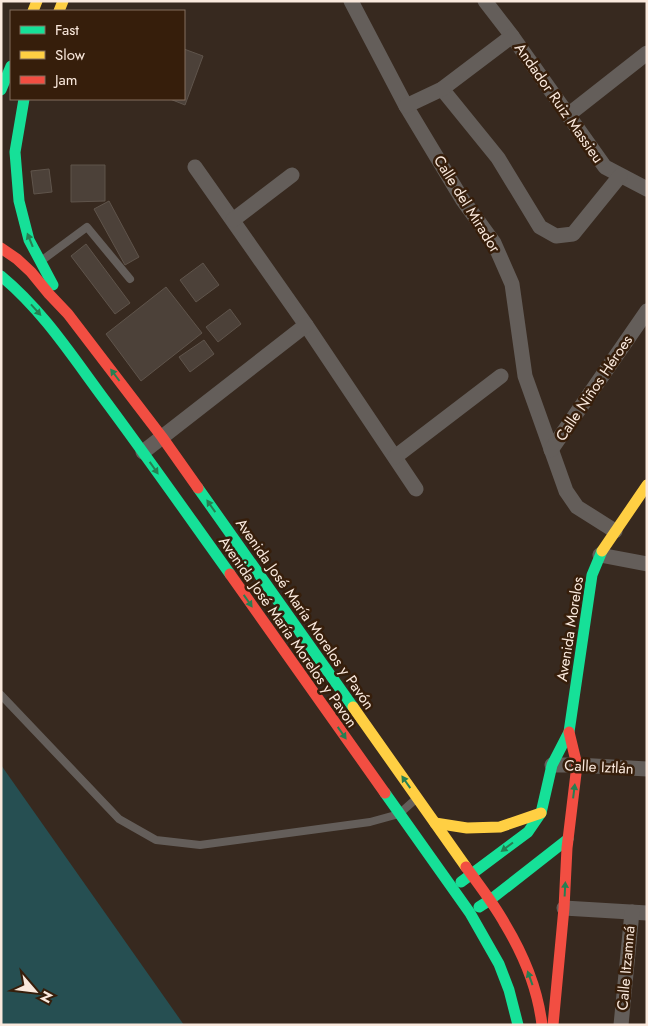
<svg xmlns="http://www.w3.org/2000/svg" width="648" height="1026" font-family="Jost,sans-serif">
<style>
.water{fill:#264f52}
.building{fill:#4c4139;stroke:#5f544b}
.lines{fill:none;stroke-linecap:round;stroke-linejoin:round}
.lane{stroke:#645e5a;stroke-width:8}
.street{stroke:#645e5a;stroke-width:15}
.fast{stroke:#16e098;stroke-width:11}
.slow{stroke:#ffcf43;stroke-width:11}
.jam{stroke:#f24e42;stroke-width:11}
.oneway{fill:#267f52}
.labels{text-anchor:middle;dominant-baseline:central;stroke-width:5;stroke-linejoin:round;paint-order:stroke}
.street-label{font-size:15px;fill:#fae9dd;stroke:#361e0b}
</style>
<rect width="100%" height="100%" fill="#37291f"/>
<!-- water -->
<path class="water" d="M 1,765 L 184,1025 L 1,1025 Z"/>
<!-- building -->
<g class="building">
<path d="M 184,49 L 203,56 L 185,105 L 170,99 L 184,99 Z"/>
<path d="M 71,165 L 105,165 L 105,201 L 71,202 Z"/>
<path d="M 49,169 L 52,192 L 34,194 L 31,171 Z"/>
<path d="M 109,201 L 139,257 L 125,265 L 94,209 Z"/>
<path d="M 86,244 L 130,303 L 115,314 L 71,256 Z"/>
<path d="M 203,263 L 219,285 L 196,302 L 180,280 Z"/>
<path d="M 166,287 L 202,333 L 141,381 L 106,334 Z"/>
<path d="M 230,309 L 241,324 L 218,342 L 206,327 Z"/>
<path d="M 204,340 L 214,354 L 190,372 L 179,357 Z"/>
</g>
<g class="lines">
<!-- lane -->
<g class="lane">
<path d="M 41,261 L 87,227 L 130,279"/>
<path d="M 1,695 L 119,819 L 156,840 L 200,845 L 370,822 L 399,814 L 417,798"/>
</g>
<!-- street -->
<g class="street">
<path d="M 351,1 L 406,106 L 462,199 L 494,243 L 512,284 L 525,376 L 566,491 L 577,507 L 615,531"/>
<path d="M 485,1 L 512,36 L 605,167 L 647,189"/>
<path d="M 442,89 L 498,158 L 540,227 L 556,236 L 573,234 L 620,176"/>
<path d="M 406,106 L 442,89 L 512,36"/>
<path d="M 568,115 L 647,53"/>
<path d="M 195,167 L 306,325 L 416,489"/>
<path d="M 233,220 L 292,175"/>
<path d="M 551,450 L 647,311"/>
<path d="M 143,452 L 306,325"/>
<path d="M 395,457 L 501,376"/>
<path d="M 600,555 L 647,564"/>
<path d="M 552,765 L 577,765 L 647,769"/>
<path d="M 564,908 L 647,913"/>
<path d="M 621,1025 L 632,912"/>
</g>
<!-- fast -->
<g class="fast">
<path d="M 1,90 L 11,66"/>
<path d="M 24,99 L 15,152 L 19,201 L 29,240 L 53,285"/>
<path d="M 1,276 C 42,310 70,353 101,395 C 145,454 187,514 230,574"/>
<path d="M 198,488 L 353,707"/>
<path d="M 385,793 L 470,913 L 499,964 L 509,990 L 518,1025"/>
<path d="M 461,882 L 528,832 L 541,813 L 552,765 L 569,732 L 592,575 L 602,551"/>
<path d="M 479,907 L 490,900 L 568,839"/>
</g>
<!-- slow -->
<g class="slow">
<path d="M 33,11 L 37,1"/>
<path d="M 59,11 L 63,1"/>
<path d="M 602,551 L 647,485"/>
<path d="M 353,707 L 466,867"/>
<path d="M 435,823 L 467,828 L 500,827 L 541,813"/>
</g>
<!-- jam -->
<g class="jam">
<path d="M 1,248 L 17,259 L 31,272 L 49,294 L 68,314 L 162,437 L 198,488"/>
<path d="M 230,574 L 385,793"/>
<path d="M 466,867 C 479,885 494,904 505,924 C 523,954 538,990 542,1025"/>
<path d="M 553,1025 L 564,908 L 567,848 L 577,765 L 569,732"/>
</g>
</g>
<!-- one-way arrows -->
<defs><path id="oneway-solid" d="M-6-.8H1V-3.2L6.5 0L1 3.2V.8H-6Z" transform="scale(1.25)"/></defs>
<g class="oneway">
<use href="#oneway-solid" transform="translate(30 240) rotate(-112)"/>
<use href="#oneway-solid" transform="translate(36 310) rotate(48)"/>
<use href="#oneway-solid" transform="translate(115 375) rotate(-127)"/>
<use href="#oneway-solid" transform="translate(154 468) rotate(55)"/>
<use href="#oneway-solid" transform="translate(211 506) rotate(-125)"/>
<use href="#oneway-solid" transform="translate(248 601) rotate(55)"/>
<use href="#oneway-solid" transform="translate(342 733) rotate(55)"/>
<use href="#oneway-solid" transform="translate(406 782) rotate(-125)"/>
<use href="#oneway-solid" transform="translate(574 791) rotate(-83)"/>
<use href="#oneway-solid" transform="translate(507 847) rotate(143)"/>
<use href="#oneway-solid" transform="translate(565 889) rotate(-87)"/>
<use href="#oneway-solid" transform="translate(530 978) rotate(-110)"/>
</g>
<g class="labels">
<!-- street labels -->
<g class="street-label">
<text transform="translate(559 103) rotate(55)">Andador Ruiz Massieu</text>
<text transform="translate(467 204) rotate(58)">Calle del Mirador</text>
<text transform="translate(594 388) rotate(-56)">Calle Niños Héroes</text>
<text transform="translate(305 614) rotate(55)">Avenida José María Morelos y Pavón</text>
<text transform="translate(570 629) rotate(-81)">Avenida Morelos</text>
<text transform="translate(288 632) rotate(55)">Avenida José María Morelos y Pavon</text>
<text transform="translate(599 767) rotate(3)">Calle Iztlán</text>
<text transform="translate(626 968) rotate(-85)">Calle Itzamná</text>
</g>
</g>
<!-- border -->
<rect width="648" height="1026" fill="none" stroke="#fae9dd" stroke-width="5"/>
<!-- legend -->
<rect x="10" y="10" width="175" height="90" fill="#361e0b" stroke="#846f5f"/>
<rect x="20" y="26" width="25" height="8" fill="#16e098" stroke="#846f5f"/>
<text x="55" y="35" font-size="15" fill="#fae9dd">Fast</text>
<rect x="20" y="51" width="25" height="8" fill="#ffcf43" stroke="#846f5f"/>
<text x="55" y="60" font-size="15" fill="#fae9dd">Slow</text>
<rect x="20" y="76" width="25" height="8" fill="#f24e42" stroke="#846f5f"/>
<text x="55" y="85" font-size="15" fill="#fae9dd">Jam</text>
<!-- north arrow -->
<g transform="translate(35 991) rotate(118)" stroke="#361e0b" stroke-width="4" paint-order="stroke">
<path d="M0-4L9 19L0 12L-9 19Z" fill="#fae9dd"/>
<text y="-8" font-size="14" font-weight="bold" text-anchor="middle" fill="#fae9dd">N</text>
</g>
</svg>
